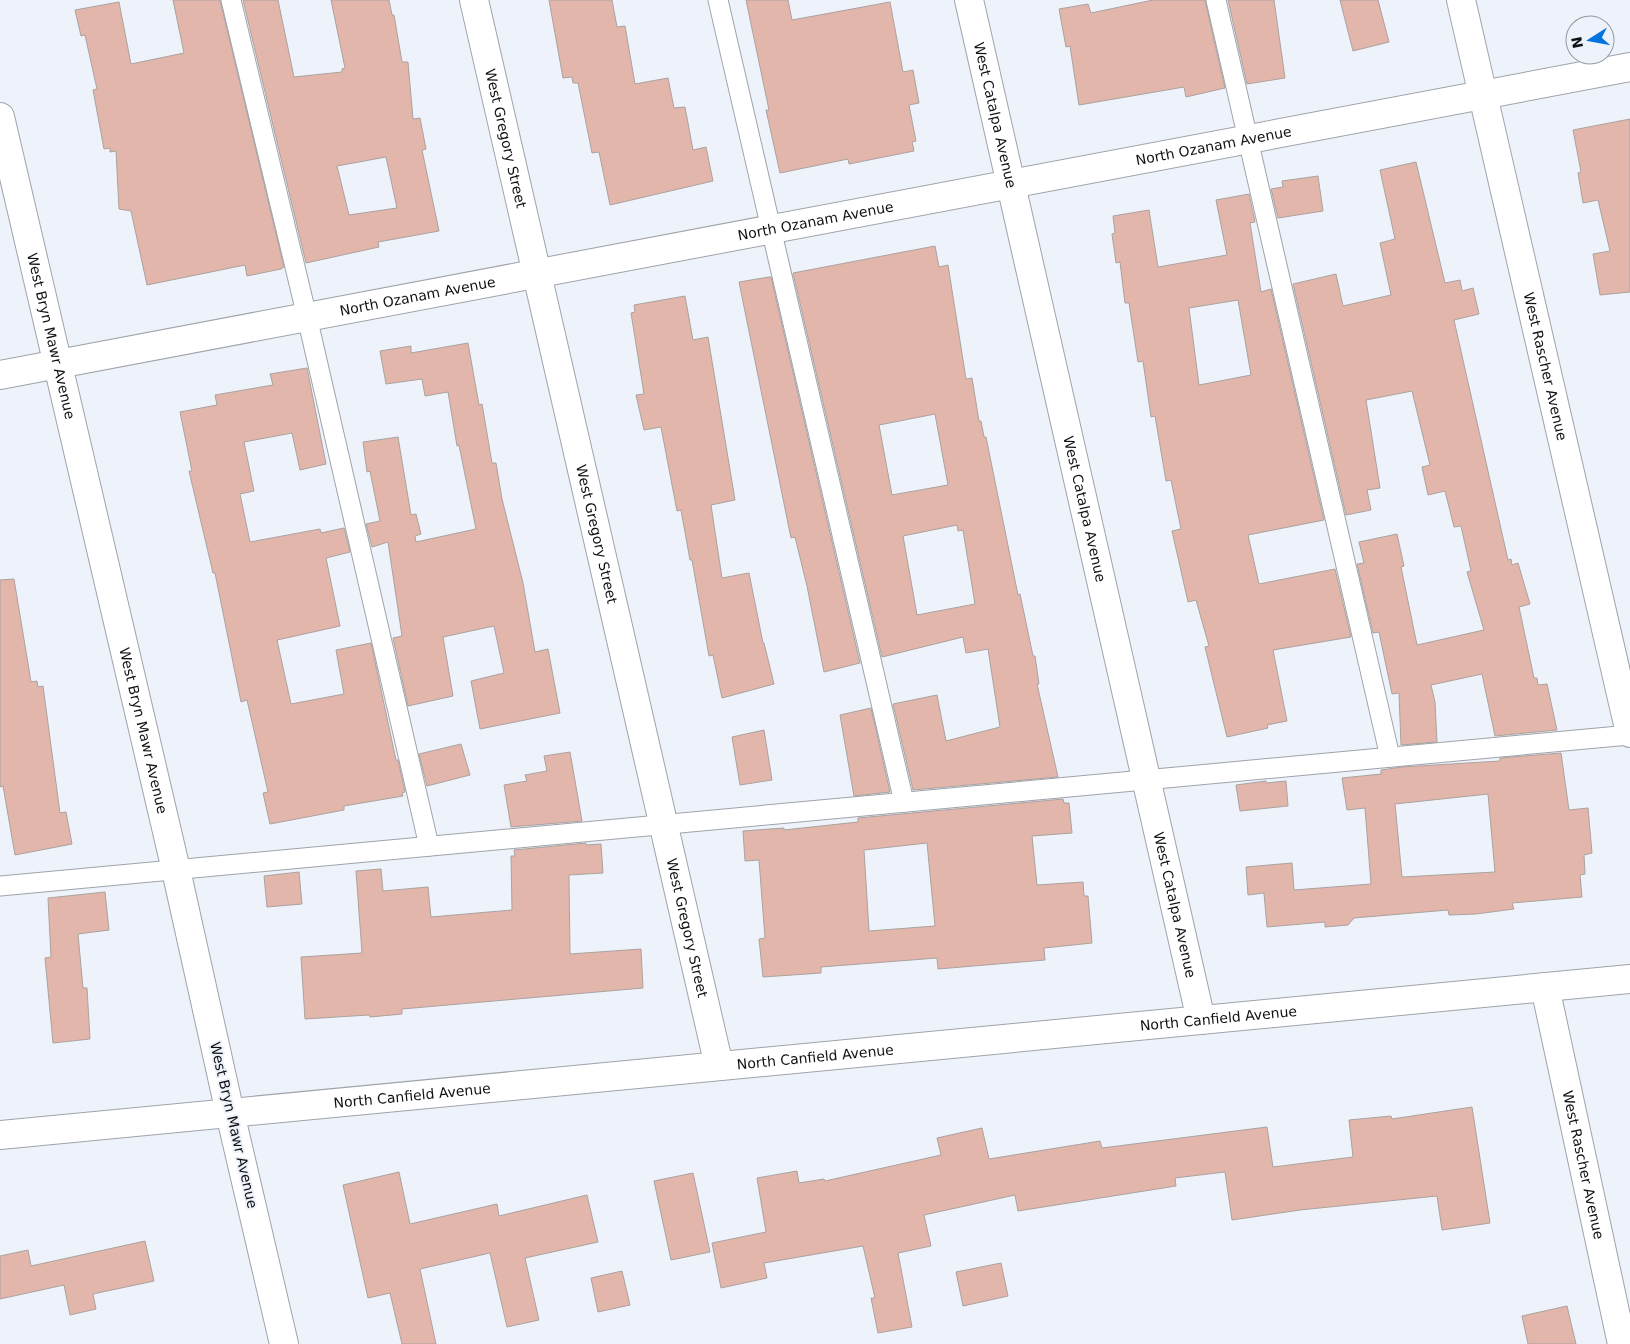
<svg xmlns="http://www.w3.org/2000/svg" width="1630" height="1344" font-family="'DejaVu Sans',sans-serif">
<style>
.building{fill:#e2b6ab;stroke:#aba2a0;fill-rule:evenodd}
.lines{fill:none;stroke-linecap:round;stroke-linejoin:round}
.lane-casing{stroke:#9fa3aa;stroke-width:21}
.street-casing{stroke:#9fa3aa;stroke-width:30}
.secondary-casing{stroke:#9fa3aa;stroke-width:30}
.lane{stroke:#fff;stroke-width:19}
.street{stroke:#fff;stroke-width:28}
.secondary{stroke:#fff;stroke-width:28}
.labels{text-anchor:middle;dominant-baseline:central;stroke-width:4;stroke-linejoin:round;paint-order:stroke}
.street-label{font-size:14px;fill:#0f1113;stroke:#eef2fa}
</style>
<rect width="100%" height="100%" fill="#eef2fa"/>
<!-- building -->
<g class="building">
<path d="M 173,0 L 220,0 L 284,267 L 281,269 L 247,276 L 245,265 L 147,285 L 131,211 L 119,209 L 116,151 L 110,152 L 110,148 L 104,149 L 93,90 L 97,89 L 85,35 L 81,36 L 75,10 L 119,2 L 131,64 L 184,53 Z"/>
<path d="M 243,0 L 278,0 L 294,77 L 342,72 L 342,69 L 345,68 L 331,0 L 389,0 L 392,15 L 394,15 L 402,62 L 408,62 L 413,119 L 420,118 L 426,149 L 422,150 L 439,231 L 378,242 L 379,247 L 306,263 ZM 386,157 L 397,208 L 349,215 L 337,166 Z"/>
<path d="M 549,0 L 612,0 L 617,27 L 625,26 L 635,84 L 668,78 L 674,108 L 685,107 L 693,150 L 706,147 L 713,181 L 610,205 L 599,152 L 592,153 L 578,83 L 573,83 L 572,77 L 563,78 Z"/>
<path d="M 746,0 L 788,0 L 792,20 L 890,2 L 903,72 L 913,70 L 919,103 L 909,105 L 916,141 L 912,142 L 914,151 L 849,164 L 848,159 L 780,173 L 766,110 L 769,110 Z"/>
<path d="M 1153,0 L 1205,0 L 1225,88 L 1186,97 L 1184,87 L 1079,105 L 1070,46 L 1066,47 L 1059,9 L 1088,4 L 1091,13 Z"/>
<path d="M 1228,0 L 1274,0 L 1285,78 L 1247,84 Z"/>
<path d="M 1340,0 L 1378,0 L 1389,42 L 1353,51 Z"/>
<path d="M 1630,119 L 1630,292 L 1600,295 L 1593,254 L 1610,251 L 1598,200 L 1583,203 L 1578,173 L 1581,172 L 1573,130 Z"/>
<path d="M 1416,162 L 1445,283 L 1460,280 L 1462,291 L 1473,288 L 1479,314 L 1454,320 L 1508,560 L 1511,559 L 1512,565 L 1518,563 L 1530,604 L 1519,607 L 1534,678 L 1537,678 L 1538,685 L 1547,684 L 1557,730 L 1495,736 L 1482,674 L 1431,685 L 1435,702 L 1437,742 L 1401,745 L 1399,693 L 1392,694 L 1379,632 L 1373,633 L 1357,564 L 1364,563 L 1359,542 L 1397,534 L 1404,566 L 1401,567 L 1417,645 L 1484,630 L 1467,572 L 1471,571 L 1461,526 L 1454,527 L 1445,491 L 1428,495 L 1422,467 L 1430,465 L 1412,391 L 1366,400 L 1380,488 L 1367,490 L 1371,510 L 1346,515 L 1293,284 L 1336,274 L 1343,306 L 1391,295 L 1380,243 L 1395,239 L 1380,170 Z"/>
<path d="M 1318,176 L 1323,211 L 1278,218 L 1271,189 L 1283,187 L 1282,181 Z"/>
<path d="M 1249,194 L 1255,222 L 1250,223 L 1261,292 L 1271,289 L 1324,520 L 1248,535 L 1259,584 L 1335,569 L 1351,637 L 1273,650 L 1287,721 L 1267,725 L 1268,728 L 1227,737 L 1205,647 L 1209,646 L 1196,600 L 1188,602 L 1172,531 L 1181,529 L 1171,480 L 1166,481 L 1155,416 L 1151,417 L 1143,361 L 1138,362 L 1129,303 L 1125,303 L 1120,262 L 1116,263 L 1112,234 L 1115,233 L 1113,216 L 1149,210 L 1158,267 L 1227,255 L 1216,200 ZM 1238,300 L 1251,375 L 1199,385 L 1189,308 Z"/>
<path d="M 935,246 L 939,267 L 948,265 L 966,379 L 972,378 L 979,421 L 981,421 L 984,437 L 986,437 L 1018,595 L 1020,594 L 1033,656 L 1035,656 L 1039,684 L 1037,684 L 1058,777 L 913,790 L 893,704 L 937,695 L 946,741 L 1000,727 L 988,649 L 966,653 L 963,637 L 882,657 L 793,273 ZM 935,414 L 948,485 L 892,495 L 879,425 ZM 957,525 L 958,531 L 963,530 L 975,604 L 917,615 L 903,536 Z"/>
<path d="M 769,277 L 771,277 L 860,663 L 824,672 L 807,586 L 795,537 L 791,538 L 739,282 Z"/>
<path d="M 685,296 L 693,340 L 708,337 L 735,500 L 711,505 L 722,578 L 749,573 L 763,643 L 764,643 L 774,684 L 722,698 L 713,655 L 709,656 L 692,560 L 690,560 L 681,510 L 677,511 L 661,427 L 644,430 L 636,395 L 644,394 L 631,313 L 635,312 L 634,305 Z"/>
<path d="M 468,343 L 479,405 L 482,404 L 492,463 L 496,463 L 502,499 L 523,583 L 535,652 L 548,649 L 560,713 L 480,729 L 471,681 L 504,673 L 494,626 L 443,637 L 453,696 L 408,706 L 393,638 L 402,636 L 388,542 L 372,547 L 366,524 L 380,521 L 370,471 L 367,472 L 363,442 L 398,437 L 411,515 L 416,514 L 421,534 L 415,536 L 416,542 L 476,529 L 459,445 L 457,446 L 448,392 L 425,396 L 422,379 L 386,384 L 380,351 L 411,346 L 411,353 Z"/>
<path d="M 307,368 L 326,464 L 300,470 L 292,433 L 244,442 L 254,491 L 240,494 L 250,542 L 320,529 L 321,533 L 344,528 L 350,552 L 326,558 L 340,626 L 277,640 L 291,704 L 344,694 L 336,650 L 371,643 L 396,760 L 398,760 L 405,792 L 402,793 L 403,796 L 344,806 L 344,810 L 270,824 L 263,793 L 268,792 L 247,700 L 241,702 L 215,573 L 213,573 L 189,471 L 192,471 L 180,412 L 217,405 L 215,395 L 273,385 L 270,374 Z"/>
<path d="M 14,579 L 31,682 L 37,681 L 38,687 L 43,686 L 60,813 L 66,812 L 72,844 L 15,855 L 3,786 L 0,787 L 0,580 Z"/>
<path d="M 871,708 L 890,792 L 854,796 L 840,715 Z"/>
<path d="M 764,730 L 772,780 L 740,785 L 732,737 Z"/>
<path d="M 461,744 L 470,775 L 427,786 L 419,754 Z"/>
<path d="M 570,752 L 582,821 L 511,827 L 504,785 L 527,781 L 525,775 L 547,771 L 544,756 Z"/>
<path d="M 1561,753 L 1569,810 L 1588,808 L 1592,853 L 1584,855 L 1585,874 L 1580,875 L 1582,897 L 1512,903 L 1514,909 L 1476,914 L 1449,915 L 1448,910 L 1354,918 L 1348,925 L 1325,927 L 1325,922 L 1267,927 L 1264,893 L 1248,895 L 1246,867 L 1292,863 L 1294,890 L 1371,884 L 1365,808 L 1347,810 L 1342,778 L 1381,774 L 1381,770 L 1402,767 L 1500,761 L 1500,758 ZM 1488,794 L 1495,872 L 1402,877 L 1395,804 Z"/>
<path d="M 1266,781 L 1266,783 L 1286,781 L 1288,806 L 1240,811 L 1236,785 Z"/>
<path d="M 1063,799 L 1064,803 L 1069,803 L 1072,833 L 1032,836 L 1037,885 L 1083,882 L 1084,896 L 1088,896 L 1092,943 L 1044,948 L 1045,960 L 938,969 L 937,958 L 821,967 L 821,973 L 763,977 L 759,939 L 765,938 L 759,860 L 745,861 L 743,831 L 784,828 L 784,830 L 858,822 L 858,818 ZM 927,843 L 935,926 L 869,931 L 864,850 Z"/>
<path d="M 586,843 L 586,845 L 601,844 L 603,873 L 569,875 L 570,954 L 641,949 L 643,988 L 402,1009 L 402,1014 L 370,1017 L 369,1015 L 305,1019 L 301,957 L 362,953 L 356,871 L 381,869 L 383,891 L 428,887 L 431,917 L 512,910 L 511,856 L 515,856 L 514,850 Z"/>
<path d="M 299,872 L 302,904 L 267,907 L 264,876 Z"/>
<path d="M 105,892 L 109,930 L 78,934 L 83,988 L 87,988 L 90,1039 L 53,1043 L 45,958 L 51,957 L 48,898 Z"/>
<path d="M 1472,1107 L 1490,1223 L 1442,1230 L 1437,1196 L 1300,1210 L 1232,1220 L 1225,1172 L 1175,1178 L 1176,1186 L 1018,1211 L 1015,1195 L 924,1215 L 931,1246 L 898,1253 L 912,1327 L 878,1333 L 871,1298 L 875,1298 L 863,1246 L 764,1263 L 767,1278 L 721,1288 L 712,1243 L 766,1232 L 757,1178 L 797,1171 L 799,1183 L 824,1179 L 825,1181 L 941,1155 L 937,1138 L 982,1128 L 989,1159 L 1100,1141 L 1102,1148 L 1267,1127 L 1273,1167 L 1353,1157 L 1349,1120 L 1391,1116 L 1392,1119 Z"/>
<path d="M 399,1172 L 410,1224 L 497,1204 L 499,1216 L 587,1195 L 598,1242 L 525,1258 L 539,1320 L 507,1327 L 490,1253 L 420,1269 L 436,1344 L 402,1344 L 390,1293 L 368,1298 L 343,1185 Z"/>
<path d="M 693,1173 L 710,1252 L 671,1260 L 654,1181 Z"/>
<path d="M 145,1241 L 154,1281 L 93,1294 L 96,1309 L 70,1315 L 64,1285 L 0,1299 L 0,1256 L 28,1250 L 31,1266 Z"/>
<path d="M 1001,1263 L 1008,1296 L 963,1306 L 956,1272 Z"/>
<path d="M 622,1271 L 630,1305 L 598,1312 L 591,1278 Z"/>
<path d="M 1567,1306 L 1576,1344 L 1528,1344 L 1522,1316 Z"/>
</g>
<g class="lines">
<!-- lane casing -->
<g class="lane-casing">
<g id="lane">
<path d="M 231,0 L 307,317 L 429,846"/>
<path d="M 718,0 L 904,802"/>
<path d="M 1216,0 L 1390,757"/>
<path d="M 0,886 L 1630,735"/>
</g>
</g>
<!-- street casing -->
<g class="street-casing">
<g id="street">
<path id="s1" d="M 474,0 L 719,1066"/>
<path id="s2" d="M 969,0 L 1201,1020"/>
<path id="s3" d="M 1461,0 L 1630,733"/>
<path id="s4" d="M 0,117 L 176,870 L 230,1113"/>
<path id="s5" d="M 0,375 L 1630,67"/>
<path id="s6" d="M 1545,987 L 1622,1344"/>
</g>
</g>
<!-- secondary casing -->
<g class="secondary-casing">
<g id="secondary">
<path d="M 230,1113 L 284,1344"/>
<path id="s7" d="M 0,1135 L 1630,979"/>
</g>
</g>
<!-- lane -->
<use href="#lane" class="lane"/>
<!-- street -->
<use href="#street" class="street"/>
<!-- secondary -->
<use href="#secondary" class="secondary"/>
</g>
<g class="labels">
<!-- street labels -->
<g class="street-label">
<text stroke="none"><textPath href="#s2" startOffset="118">West Catalpa Avenue</textPath></text>
<text stroke="none"><textPath href="#s1" startOffset="142">West Gregory Street</textPath></text>
<text stroke="none"><textPath href="#s5" startOffset="1235">North Ozanam Avenue</textPath></text>
<text stroke="none"><textPath href="#s5" startOffset="830">North Ozanam Avenue</textPath></text>
<text stroke="none"><textPath href="#s5" startOffset="425">North Ozanam Avenue</textPath></text>
<text stroke="none"><textPath href="#s4" startOffset="225">West Bryn Mawr Avenue</textPath></text>
<text stroke="none"><textPath href="#s3" startOffset="376">West Rascher Avenue</textPath></text>
<text stroke="none"><textPath href="#s2" startOffset="522">West Catalpa Avenue</textPath></text>
<text stroke="none"><textPath href="#s1" startOffset="548">West Gregory Street</textPath></text>
<text stroke="none"><textPath href="#s4" startOffset="630">West Bryn Mawr Avenue</textPath></text>
<text stroke="none"><textPath href="#s2" startOffset="928">West Catalpa Avenue</textPath></text>
<text stroke="none"><textPath href="#s1" startOffset="952">West Gregory Street</textPath></text>
<text stroke="none"><textPath href="#s7" startOffset="1224">North Canfield Avenue</textPath></text>
<text stroke="none"><textPath href="#s7" startOffset="819">North Canfield Avenue</textPath></text>
<text stroke="none"><textPath href="#s7" startOffset="414">North Canfield Avenue</textPath></text>
<text transform="translate(234 1125) rotate(77)">West Bryn Mawr Avenue</text>
<text stroke="none"><textPath href="#s6" startOffset="182">West Rascher Avenue</textPath></text>
</g>
</g>
<!-- north arrow -->
<g transform="translate(1590 40) rotate(259)"><circle r="24" fill="#eef2fa" stroke="#95989e"/>
<path d="M0-4L9 19L0 12L-9 19Z" fill="#0175dd"/>
<text y="-8" font-size="14" font-weight="bold" text-anchor="middle" fill="#0f1113">N</text>
</g>
</svg>
